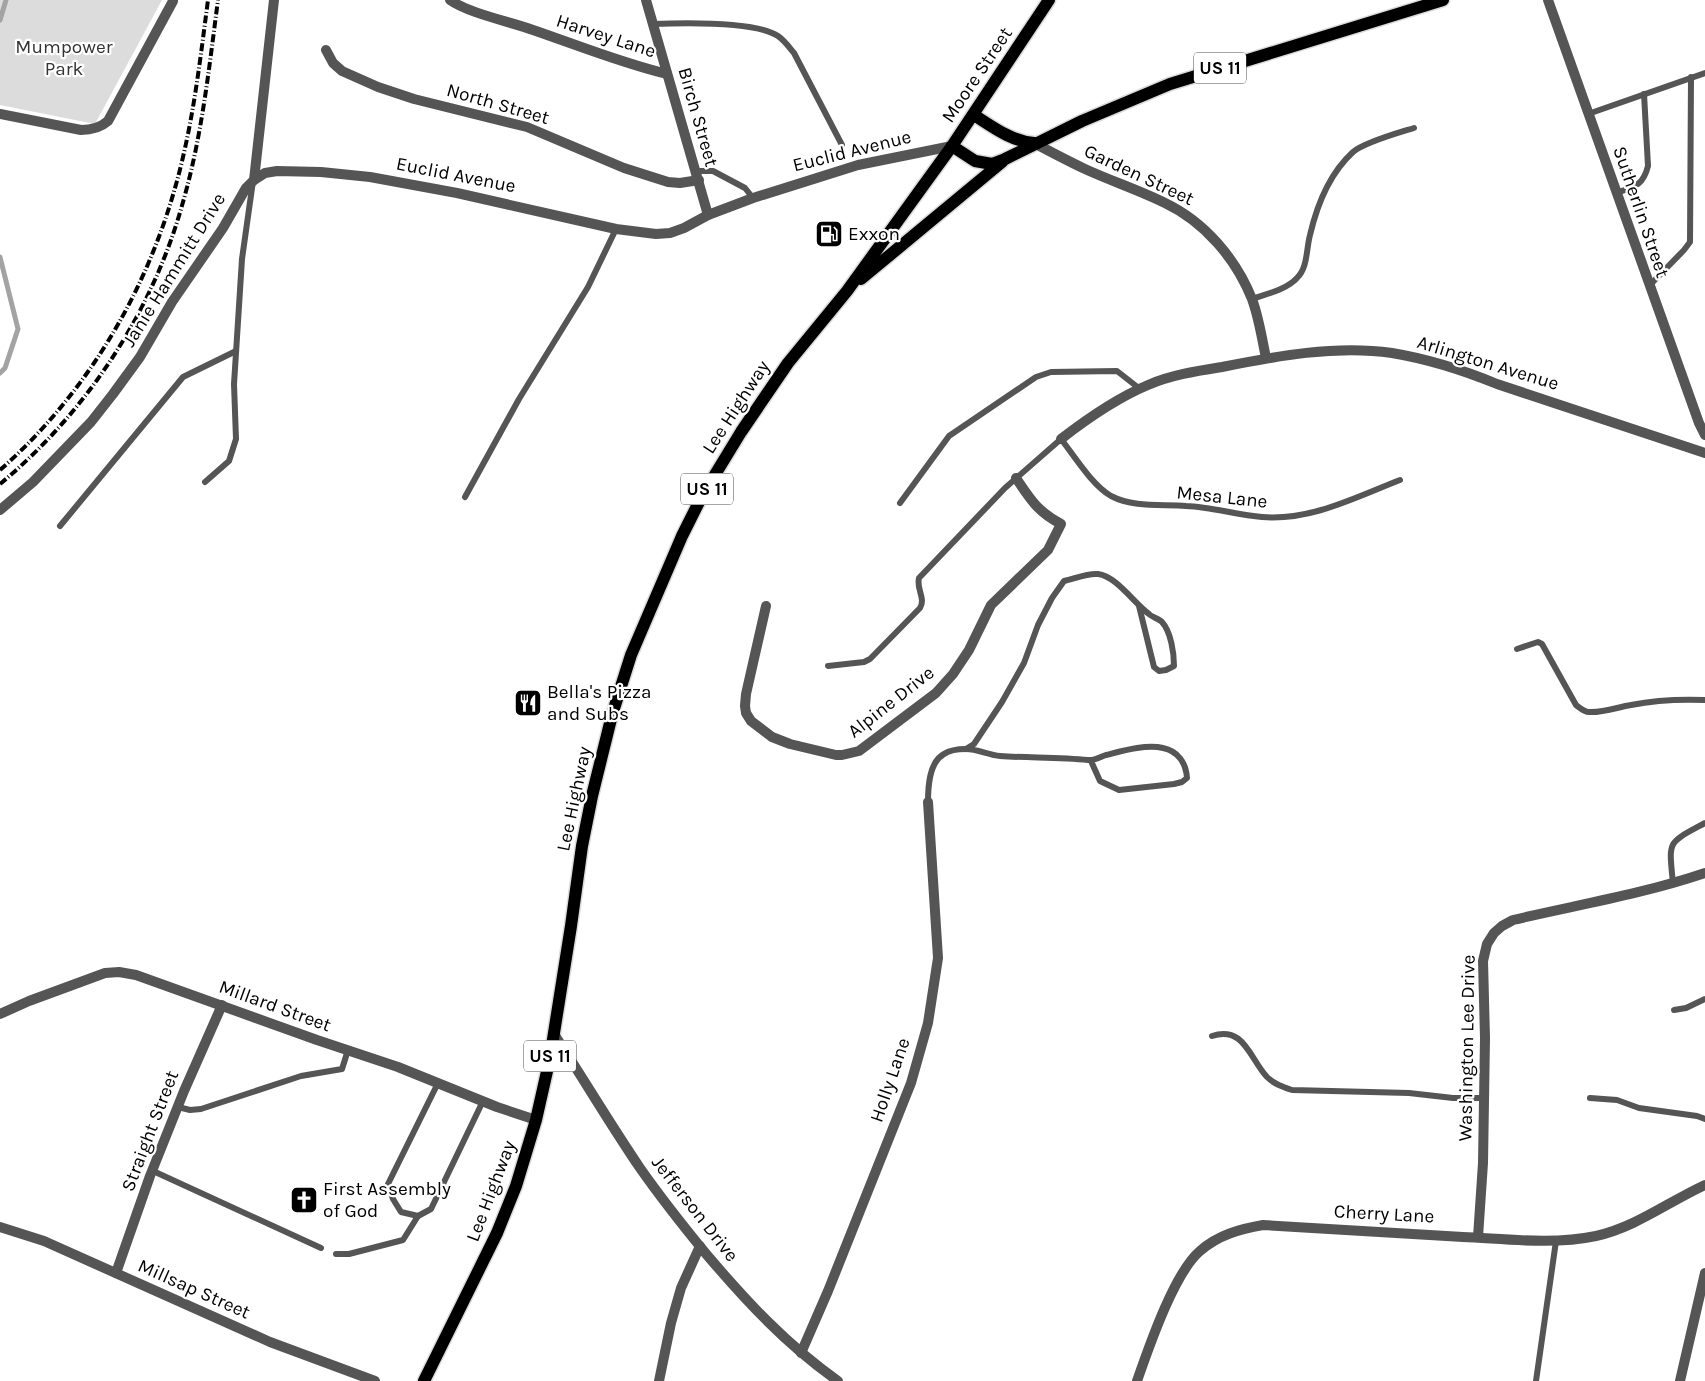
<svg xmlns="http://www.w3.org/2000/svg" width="1705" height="1381" font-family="Karla,sans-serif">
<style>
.green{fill:#dcdcdc}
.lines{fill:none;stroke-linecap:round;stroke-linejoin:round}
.stream{stroke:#a3a3a3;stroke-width:5}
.primary-casing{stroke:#dbdbdb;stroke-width:15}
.service{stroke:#555;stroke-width:6}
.minor{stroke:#555;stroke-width:10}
.tertiary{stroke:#555;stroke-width:10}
.primary{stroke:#000;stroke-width:12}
.rail{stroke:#000;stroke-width:4;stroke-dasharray:8 2.5 1 2.5;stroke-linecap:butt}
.labels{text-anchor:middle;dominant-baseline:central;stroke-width:4.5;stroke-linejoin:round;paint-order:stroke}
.shield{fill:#fff;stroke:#4c4c4c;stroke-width:1}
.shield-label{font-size:18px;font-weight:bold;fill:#000}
.street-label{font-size:19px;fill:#000;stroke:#fff}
.park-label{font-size:19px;fill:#333;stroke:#fff}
.poi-label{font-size:19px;fill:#000;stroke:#fff;text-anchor:start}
</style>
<rect width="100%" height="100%" fill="#fff"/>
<!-- green -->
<path class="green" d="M 0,0 L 162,0 L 95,124 L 0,105 Z"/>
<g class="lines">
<!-- stream -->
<g class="stream">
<path d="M 0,20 L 6,0"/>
<path d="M 0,257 L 18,329 L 5,368 L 0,373"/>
</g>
<!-- primary casing -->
<g class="primary-casing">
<g id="primary">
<path d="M 974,115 C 993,127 1011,141 1034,143"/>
<path d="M 952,146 L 975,161 L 992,164 L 1005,159 L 1082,121 L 1170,84 L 1443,0"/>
<path d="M 861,279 L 1002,162"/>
<path d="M 424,1381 L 497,1233 L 516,1186 L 536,1120 L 550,1058 L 571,926 L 582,846 L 592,796 L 612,715 L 631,655 L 682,536 L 702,496 L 741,432 L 788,363 L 847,291 L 952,146 L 1049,0"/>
</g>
</g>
<!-- service -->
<g class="service">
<path d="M 653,24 C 681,23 755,21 778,36 C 785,41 789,47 794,53 L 842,145"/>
<path d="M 1588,114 L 1705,73"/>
<path d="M 696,171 L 713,171 L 745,188 L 753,198"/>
<path d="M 1616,193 C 1634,187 1643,186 1648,166 L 1644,94"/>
<path d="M 1649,286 L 1684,250 L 1690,242 L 1691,77"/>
<path d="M 1252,299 C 1266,294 1286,290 1297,278 C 1308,267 1306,250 1310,235 C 1317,205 1330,173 1353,152 C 1365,142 1398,133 1414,128"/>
<path d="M 205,482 L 229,461 L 236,439 L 234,384 L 242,259 L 253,181"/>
<path d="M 465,497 L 519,399 L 588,287 L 616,229"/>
<path d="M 900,503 L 949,436 L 1036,377 L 1051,372 L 1117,371 L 1140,389"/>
<path d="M 60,526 L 183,377 L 236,351"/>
<path d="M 1517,649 L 1538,642 L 1542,644 L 1576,705 C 1580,708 1584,712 1589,712 C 1603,713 1618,707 1631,705 C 1656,700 1680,699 1705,700"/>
<path d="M 828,666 L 864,662 L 870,659 L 920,608 C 926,598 916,589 919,578 L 1005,488 L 1061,439 C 1075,457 1092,485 1111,496 C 1134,508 1162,504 1186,506 C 1212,507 1237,515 1262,517 C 1311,521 1356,497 1400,480"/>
<path d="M 966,749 L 974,744 L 1002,702 L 1024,663 L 1038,625 L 1052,598 L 1064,581 C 1074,579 1087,573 1098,574 C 1116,576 1134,603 1149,614 C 1152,617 1159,619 1162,622 C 1171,632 1174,653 1174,666 L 1166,670 L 1159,671 L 1154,667 L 1139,606"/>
<path d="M 928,802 C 928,787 929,762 944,754 C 950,750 959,749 966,749 C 977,749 989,755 1000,756 C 1029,758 1059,757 1088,760 C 1094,761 1100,757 1106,755 C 1122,751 1146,744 1163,748 C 1178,751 1186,763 1187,778 L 1182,782 L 1174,784 L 1119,790 L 1100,781 L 1091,761"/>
<path d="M 1673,884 C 1669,840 1666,844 1705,823"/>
<path d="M 1674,1010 L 1686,1008 L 1705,999"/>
<path d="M 1212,1036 C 1244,1025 1250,1059 1267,1077 C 1274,1084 1283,1087 1292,1090 L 1409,1093 L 1453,1098 L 1484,1098"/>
<path d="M 438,1083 L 388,1184 L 393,1199 L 401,1212 L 418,1216 L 431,1209 L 483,1101"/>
<path d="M 1590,1098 L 1617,1100 L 1639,1108 L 1697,1116 L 1705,1119"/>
<path d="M 178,1107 L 190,1110 L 201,1109 L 301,1076 L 342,1069 L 348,1050"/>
<path d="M 153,1171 L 321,1248"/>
<path d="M 336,1254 L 349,1254 L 403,1240 L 418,1216"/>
<path d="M 1536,1381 L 1556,1241"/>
</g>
<!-- minor -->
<g class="minor">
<path d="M 450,0 C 468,13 511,22 533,30 C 577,45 621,63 667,74"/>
<path d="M 646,0 L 708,215"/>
<path d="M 326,50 L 333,63 L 342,71 L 378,87 L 414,99 L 527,127 L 624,168 L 668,182 L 680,183 L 699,180"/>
<path d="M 0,114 L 81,130 C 92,130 100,128 108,121 L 173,1"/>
<path d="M 1034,143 C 1051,152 1068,161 1085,169 C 1111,181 1139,190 1165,203 C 1205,222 1236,259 1252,299 C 1259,318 1262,339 1266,358"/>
<path d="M 254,180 L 265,173 L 277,171 L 321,172 L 370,177 L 457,193 L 616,229 L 656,234 L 670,233 L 684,228 L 708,215 L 753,198 L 858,165 L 952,146"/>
<path d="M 1061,439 C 1088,418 1117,398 1148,385 C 1171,375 1197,371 1222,367 C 1277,356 1335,345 1392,353 C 1428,359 1463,370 1497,384 L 1705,453"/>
<path d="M 0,510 L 33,482 L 91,422 L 113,394 L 140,357 L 172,302 L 223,228 L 246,188 L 254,180 L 274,0"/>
<path d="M 766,606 L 746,694 L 745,706 L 746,713 L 751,721 L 772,737 L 790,744 L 836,755 L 842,755 L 859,751 L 936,693 L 953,674 L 969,650 L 991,605 L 1048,550 L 1061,524 C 1037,511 1031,500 1016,478"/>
<path d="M 0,1014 L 29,1001 L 105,973 L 119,972 L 136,975 L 317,1040 L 398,1067 L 497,1107 L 536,1120"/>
<path d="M 554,1034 C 583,1078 610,1124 640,1168 C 661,1198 684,1227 707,1255 C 747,1302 787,1345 838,1381"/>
<path d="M 0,1227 L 44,1241 L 270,1342 L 375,1381"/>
<path d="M 1478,1237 L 1483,1163 L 1485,1038 L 1483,961 L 1487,944 L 1494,933 L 1502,926 L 1513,920 C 1577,905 1643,894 1705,873"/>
<path d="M 116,1273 L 150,1176 L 184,1091 L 222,1005"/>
<path d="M 801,1353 L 828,1291 L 911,1083 L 928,1023 L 938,958 L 928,802"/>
<path d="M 659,1381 L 671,1323 L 681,1288 L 700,1246"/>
<path d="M 1137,1381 C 1149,1347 1174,1273 1200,1251 C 1218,1235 1240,1229 1263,1225 C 1330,1229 1397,1233 1463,1237 C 1507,1239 1553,1245 1596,1236 C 1636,1227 1668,1202 1705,1185"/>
</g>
<!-- tertiary -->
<g class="tertiary">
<path d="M 1548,0 L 1699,423 L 1705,435"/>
<path d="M 1680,1381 L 1705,1273"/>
</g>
<!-- primary -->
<use href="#primary" class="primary"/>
<!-- rail -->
<g class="rail">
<path d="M 0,470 C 93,388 155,278 183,157 C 195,106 201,53 208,0"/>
<path d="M 0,484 C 87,412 153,311 183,202 C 202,136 209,68 218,0"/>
</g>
</g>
<!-- icons -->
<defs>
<g id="fuel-square" transform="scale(1.4375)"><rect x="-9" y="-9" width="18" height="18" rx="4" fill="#000" stroke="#fff"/><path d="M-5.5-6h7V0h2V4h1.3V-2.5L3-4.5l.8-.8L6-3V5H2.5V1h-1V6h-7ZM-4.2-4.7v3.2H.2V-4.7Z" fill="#fff"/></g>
<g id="restaurant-square" transform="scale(1.4375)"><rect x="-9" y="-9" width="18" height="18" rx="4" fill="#000" stroke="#fff"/><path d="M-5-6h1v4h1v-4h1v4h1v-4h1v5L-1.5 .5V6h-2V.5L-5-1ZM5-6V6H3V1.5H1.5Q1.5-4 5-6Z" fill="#fff"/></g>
<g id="church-square" transform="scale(1.4375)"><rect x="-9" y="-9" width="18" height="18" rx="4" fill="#000" stroke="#fff"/><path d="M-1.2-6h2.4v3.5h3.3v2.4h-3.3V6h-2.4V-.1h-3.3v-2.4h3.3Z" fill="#fff"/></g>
</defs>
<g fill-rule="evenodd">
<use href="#fuel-square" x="829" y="234"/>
<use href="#restaurant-square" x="528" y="703"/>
<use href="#church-square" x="304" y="1200"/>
</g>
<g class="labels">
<!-- shield labels -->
<g class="shield">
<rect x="1194" y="52.5" width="52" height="31" rx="4"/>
<rect x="681" y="473.5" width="52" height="31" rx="4"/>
<rect x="524" y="1040.5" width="52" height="31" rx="4"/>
</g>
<g class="shield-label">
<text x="1220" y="68">US 11</text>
<text x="707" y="489">US 11</text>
<text x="550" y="1056">US 11</text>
</g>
<!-- street labels -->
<g class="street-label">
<text transform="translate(606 36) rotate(18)">Harvey Lane</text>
<text transform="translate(977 75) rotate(-56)">Moore Street</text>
<text transform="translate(498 104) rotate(16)">North Street</text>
<text transform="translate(698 117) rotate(74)">Birch Street</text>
<text transform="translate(852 151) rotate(-14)">Euclid Avenue</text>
<text transform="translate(456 175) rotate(11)">Euclid Avenue</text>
<text transform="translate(1139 175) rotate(25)">Garden Street</text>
<text transform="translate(1641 212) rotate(71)">Sutherlin Street</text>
<text transform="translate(174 270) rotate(-58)">Janie Hammitt Drive</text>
<text transform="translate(1488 363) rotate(17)">Arlington Avenue</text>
<text transform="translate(736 407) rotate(-57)">Lee Highway</text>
<text transform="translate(1222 497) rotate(6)">Mesa Lane</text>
<text transform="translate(891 702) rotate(-38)">Alpine Drive</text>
<text transform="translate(574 799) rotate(-78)">Lee Highway</text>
<text transform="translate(275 1006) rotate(20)">Millard Street</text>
<text transform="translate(1467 1048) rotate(-89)">Washington Lee Drive</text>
<text transform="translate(890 1080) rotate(-71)">Holly Lane</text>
<text transform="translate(150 1131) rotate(-69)">Straight Street</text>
<text transform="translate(491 1191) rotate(-69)">Lee Highway</text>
<text transform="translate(695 1209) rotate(52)">Jefferson Drive</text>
<text transform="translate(1384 1214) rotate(3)">Cherry Lane</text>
<text transform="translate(194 1289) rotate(24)">Millsap Street</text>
</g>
<!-- park labels -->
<g class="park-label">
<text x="64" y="47">Mumpower<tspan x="64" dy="22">Park</tspan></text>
</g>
<!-- poi labels -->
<g class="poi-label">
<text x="848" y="234">Exxon</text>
<text x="547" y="692">Bella's Pizza<tspan x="547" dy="22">and Subs</tspan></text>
<text x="323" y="1189">First Assembly<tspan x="323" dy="22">of God</tspan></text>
</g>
</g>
</svg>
